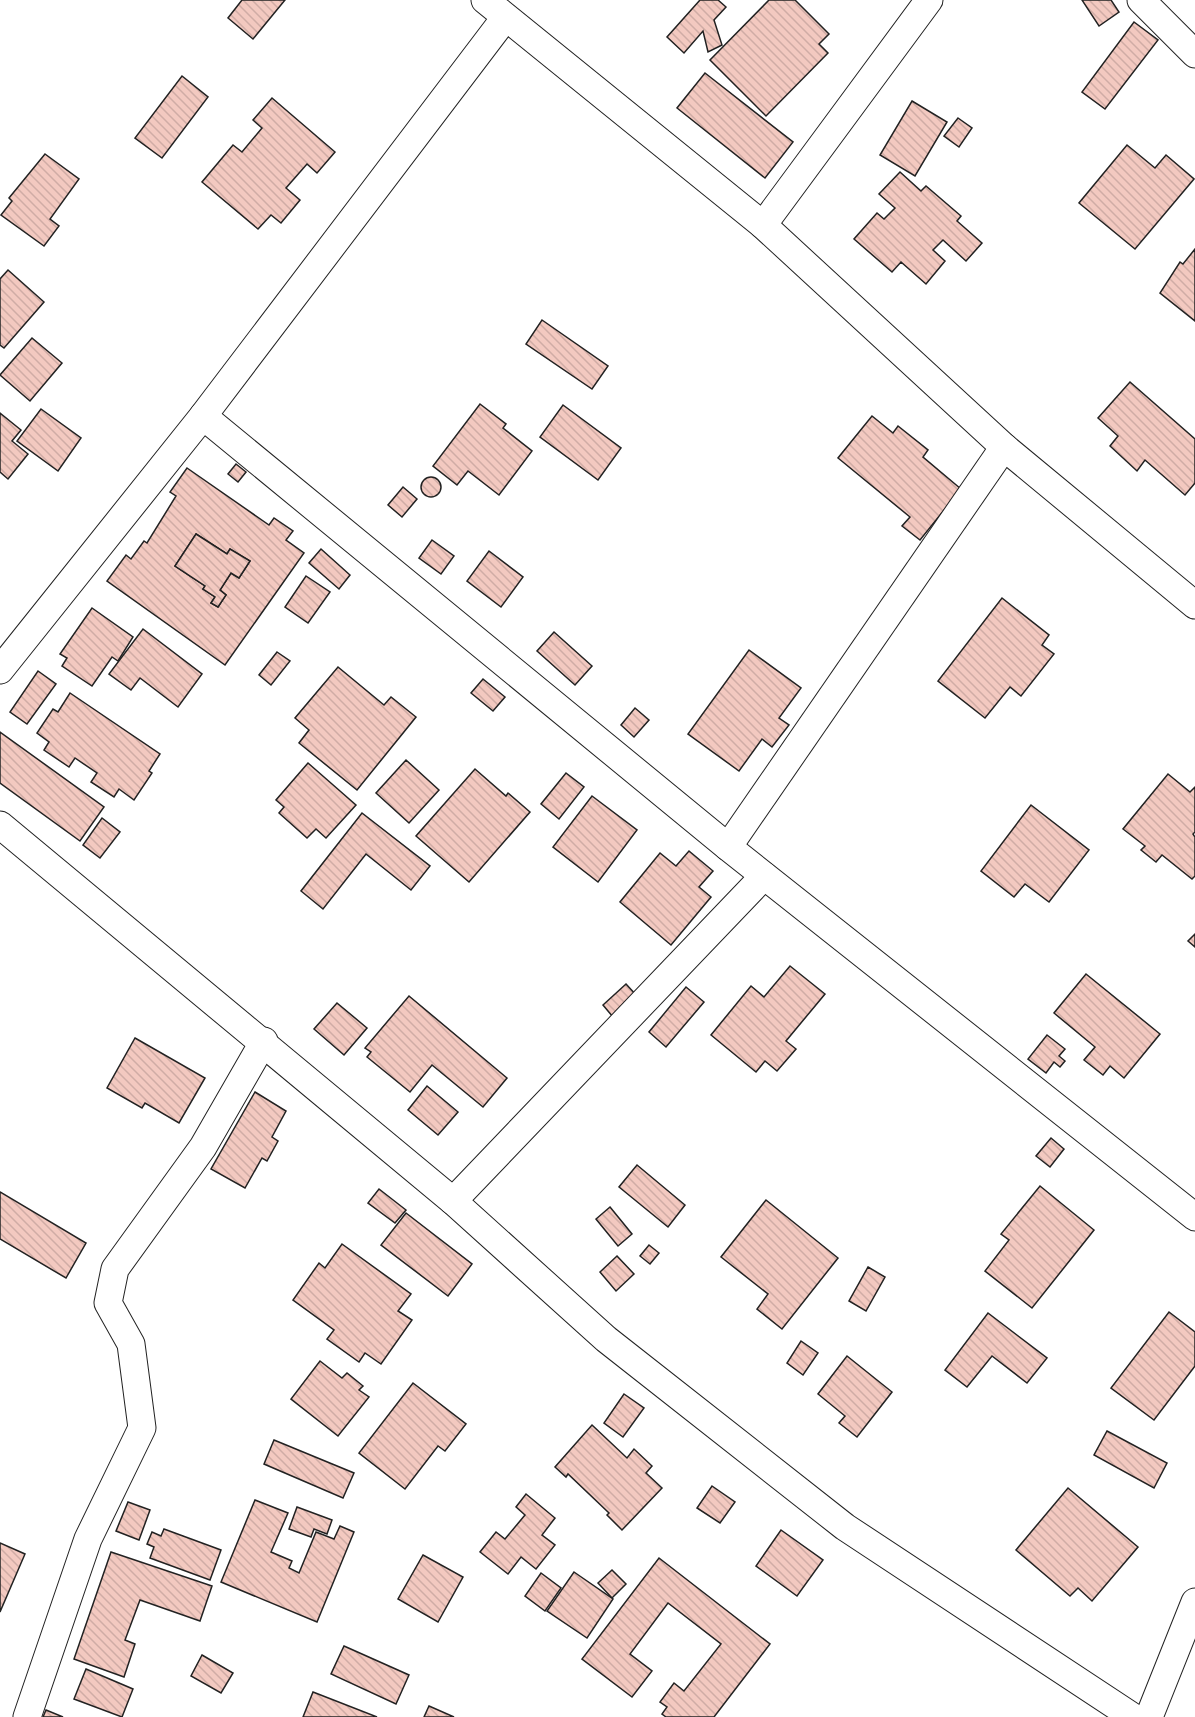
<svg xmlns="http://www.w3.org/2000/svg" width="1195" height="1717" font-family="Raleway,sans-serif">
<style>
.building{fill:url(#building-back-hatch);stroke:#222;stroke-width:1.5;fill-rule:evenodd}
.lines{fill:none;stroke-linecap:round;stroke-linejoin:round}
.street-casing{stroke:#222;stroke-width:29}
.street{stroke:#fff;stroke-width:27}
</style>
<defs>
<pattern id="building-back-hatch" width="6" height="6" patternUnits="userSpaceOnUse" patternTransform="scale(1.5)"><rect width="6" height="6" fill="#f3c9c0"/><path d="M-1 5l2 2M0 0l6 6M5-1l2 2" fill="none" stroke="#d0aca5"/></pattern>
</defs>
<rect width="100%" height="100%" fill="#fff"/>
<!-- building -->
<g class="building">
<path d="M 242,0 L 285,0 L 253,39 L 228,18 Z"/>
<path d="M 700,0 L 718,0 L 726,7 L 714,20 L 722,45 L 708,52 L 703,31 L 684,53 L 667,37 Z"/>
<path d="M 769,0 L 795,0 L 829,34 L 819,44 L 828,53 L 766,116 L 710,60 Z"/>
<path d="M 1082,0 L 1111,0 L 1119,12 L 1099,26 Z"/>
<path d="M 1134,22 L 1158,40 L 1105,109 L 1082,92 Z"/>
<path d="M 705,73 L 793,142 L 765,178 L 677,108 Z"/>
<path d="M 182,76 L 208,97 L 162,158 L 135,138 Z"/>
<path d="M 272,98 L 335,152 L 317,173 L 307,164 L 286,188 L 300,200 L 281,223 L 271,215 L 258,229 L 202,182 L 233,145 L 242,152 L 262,128 L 253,120 Z"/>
<path d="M 912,101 L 947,122 L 915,176 L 880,155 Z"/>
<path d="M 958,118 L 972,128 L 959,147 L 944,136 Z"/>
<path d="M 1127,145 L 1155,168 L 1166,155 L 1194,179 L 1135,249 L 1079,203 Z"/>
<path d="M 45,154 L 79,179 L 50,219 L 59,226 L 44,246 L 1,215 L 12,201 L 9,198 Z"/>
<path d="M 900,172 L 921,191 L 926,186 L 961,216 L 957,221 L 982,243 L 966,261 L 943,240 L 933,250 L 945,261 L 926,284 L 901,262 L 892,272 L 854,239 L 877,213 L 884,219 L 895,208 L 879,194 Z"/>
<path d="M 1195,249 L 1195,321 L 1160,293 L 1180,262 L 1183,264 Z"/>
<path d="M 8,270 L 44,302 L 4,348 L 0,345 L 0,279 Z"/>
<path d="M 542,320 L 608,366 L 592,389 L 526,344 Z"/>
<path d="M 32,338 L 62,363 L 30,401 L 0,375 Z"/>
<path d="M 1130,382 L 1195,439 L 1195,483 L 1185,495 L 1145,460 L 1137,471 L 1110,446 L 1118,436 L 1098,418 Z"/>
<path d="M 480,404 L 506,424 L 503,428 L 532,451 L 499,495 L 468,471 L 457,485 L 433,466 Z"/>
<path d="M 563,405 L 621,448 L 598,480 L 540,437 Z"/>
<path d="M 41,409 L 81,438 L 58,471 L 17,441 Z"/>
<path d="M 0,413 L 21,430 L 12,441 L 28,454 L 8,479 L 0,472 Z"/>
<path d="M 872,416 L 893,433 L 898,426 L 928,450 L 923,457 L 961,489 L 920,540 L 902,526 L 910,517 L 838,458 Z"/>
<path d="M 236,464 L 246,472 L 238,482 L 228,474 Z"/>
<path d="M 187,468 L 269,525 L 274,518 L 293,531 L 286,540 L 304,553 L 225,665 L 107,581 L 126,555 L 131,559 L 144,541 L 147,543 L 176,496 L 170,492 ZM 196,534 L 227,554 L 230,549 L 250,561 L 239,578 L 231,573 L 220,590 L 226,595 L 218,607 L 211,603 L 215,597 L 203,589 L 205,586 L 175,566 Z"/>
<circle cx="431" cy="487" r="10"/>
<path d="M 403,487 L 417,499 L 402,517 L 388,505 Z"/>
<path d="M 196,534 L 227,554 L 230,549 L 250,561 L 239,578 L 231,573 L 220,590 L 226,595 L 218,607 L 211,603 L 215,597 L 203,589 L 205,586 L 175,566 Z"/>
<path d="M 432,540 L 454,556 L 441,574 L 419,558 Z"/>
<path d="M 321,549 L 350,575 L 339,589 L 309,563 Z"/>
<path d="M 489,551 L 523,577 L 501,607 L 467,581 Z"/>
<path d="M 306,576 L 330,592 L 308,623 L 285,607 Z"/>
<path d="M 1002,598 L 1049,635 L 1042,645 L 1054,654 L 1021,696 L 1010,687 L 985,718 L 938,681 Z"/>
<path d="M 92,608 L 133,637 L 118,661 L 112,657 L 92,686 L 62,666 L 67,658 L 60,654 Z"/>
<path d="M 143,629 L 202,674 L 178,707 L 140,678 L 131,690 L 109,674 Z"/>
<path d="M 554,632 L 592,666 L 575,685 L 537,651 Z"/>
<path d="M 749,650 L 801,688 L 779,718 L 789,725 L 772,747 L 762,739 L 739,771 L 688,734 Z"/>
<path d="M 277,652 L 290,661 L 271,685 L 259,675 Z"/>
<path d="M 338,667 L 384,705 L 391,697 L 416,717 L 357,790 L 299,743 L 309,730 L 295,718 Z"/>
<path d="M 38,671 L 56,684 L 27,724 L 10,712 Z"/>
<path d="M 483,679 L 505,697 L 493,711 L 471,693 Z"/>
<path d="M 70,693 L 160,754 L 149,771 L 152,773 L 134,800 L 119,789 L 114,797 L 91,782 L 97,773 L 75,758 L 69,767 L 44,750 L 49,742 L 37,733 L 53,709 L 58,712 Z"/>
<path d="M 635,708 L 649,720 L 634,737 L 621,725 Z"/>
<path d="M 0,732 L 104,807 L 80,841 L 0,783 Z"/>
<path d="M 406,760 L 439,790 L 409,823 L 376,793 Z"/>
<path d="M 308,763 L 356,805 L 326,838 L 316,829 L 307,838 L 279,813 L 284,807 L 276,800 Z"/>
<path d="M 475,769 L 506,796 L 508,793 L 530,812 L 469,882 L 416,836 Z"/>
<path d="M 566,773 L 584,787 L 559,819 L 541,804 Z"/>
<path d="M 1168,774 L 1190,792 L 1195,787 L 1195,832 L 1193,834 L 1195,837 L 1195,876 L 1192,879 L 1162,855 L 1156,862 L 1141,850 L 1145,846 L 1123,829 Z"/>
<path d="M 592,796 L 637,830 L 598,882 L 553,847 Z"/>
<path d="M 1031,805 L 1089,850 L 1049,902 L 1025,884 L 1014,897 L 981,871 Z"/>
<path d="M 362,813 L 430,866 L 411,890 L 366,854 L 323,909 L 301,891 Z"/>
<path d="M 102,818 L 120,832 L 100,858 L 83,845 Z"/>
<path d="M 689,851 L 713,871 L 699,887 L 711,897 L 671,945 L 620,902 L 660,853 L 676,866 Z"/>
<path d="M 1195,934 L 1195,947 L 1188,941 Z"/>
<path d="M 790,966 L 825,994 L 786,1041 L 796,1049 L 777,1071 L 765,1061 L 756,1072 L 711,1035 L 751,986 L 764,997 Z"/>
<path d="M 1086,974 L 1160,1034 L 1124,1078 L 1110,1066 L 1103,1075 L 1084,1060 L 1095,1047 L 1054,1013 Z"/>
<path d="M 626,984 L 637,996 L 613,1017 L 603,1005 Z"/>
<path d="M 686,987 L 704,1002 L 666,1047 L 649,1032 Z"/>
<path d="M 409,996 L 507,1078 L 483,1107 L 432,1065 L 410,1092 L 367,1057 L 371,1052 L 365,1048 Z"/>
<path d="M 337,1003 L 367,1028 L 344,1055 L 314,1029 Z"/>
<path d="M 1047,1035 L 1065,1049 L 1059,1056 L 1065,1061 L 1060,1067 L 1054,1062 L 1046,1073 L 1028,1059 Z"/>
<path d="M 135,1038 L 205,1078 L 179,1123 L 145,1103 L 142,1108 L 107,1088 Z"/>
<path d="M 427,1086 L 458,1112 L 438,1135 L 408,1110 Z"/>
<path d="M 255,1092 L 286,1111 L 272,1137 L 278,1141 L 267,1161 L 262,1158 L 245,1188 L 211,1169 Z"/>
<path d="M 1051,1138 L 1064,1149 L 1050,1167 L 1036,1156 Z"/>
<path d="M 637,1165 L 685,1205 L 668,1227 L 619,1187 Z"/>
<path d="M 1040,1186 L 1094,1230 L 1032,1308 L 985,1271 L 1009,1240 L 1001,1234 Z"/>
<path d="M 379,1189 L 406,1210 L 395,1223 L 368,1203 Z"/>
<path d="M 0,1192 L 86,1243 L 66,1278 L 0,1239 Z"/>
<path d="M 766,1200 L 838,1258 L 782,1329 L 757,1309 L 768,1294 L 721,1257 Z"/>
<path d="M 610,1207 L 632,1234 L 618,1246 L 596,1219 Z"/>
<path d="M 406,1213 L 472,1264 L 448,1296 L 381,1245 Z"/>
<path d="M 342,1244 L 411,1294 L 398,1311 L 412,1320 L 381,1364 L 365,1353 L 359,1362 L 327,1339 L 334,1330 L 293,1300 L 319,1263 L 325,1268 Z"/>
<path d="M 649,1245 L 659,1253 L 650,1264 L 640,1256 Z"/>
<path d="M 617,1256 L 634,1274 L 616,1291 L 600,1272 Z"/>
<path d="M 868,1267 L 885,1277 L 866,1311 L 849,1301 Z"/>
<path d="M 1169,1312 L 1195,1332 L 1195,1366 L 1154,1420 L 1111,1388 Z"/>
<path d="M 988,1313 L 1047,1358 L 1027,1383 L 992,1356 L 967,1387 L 945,1370 Z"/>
<path d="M 801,1341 L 818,1353 L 803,1375 L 787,1363 Z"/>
<path d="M 847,1356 L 892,1392 L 857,1437 L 839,1423 L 845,1416 L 818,1394 Z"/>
<path d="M 320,1361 L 342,1378 L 347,1373 L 363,1386 L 359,1390 L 369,1397 L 338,1436 L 291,1399 Z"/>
<path d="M 413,1383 L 466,1424 L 445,1451 L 438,1446 L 405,1489 L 359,1453 Z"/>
<path d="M 624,1394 L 644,1408 L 623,1437 L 604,1423 Z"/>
<path d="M 592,1425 L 627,1458 L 634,1449 L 652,1466 L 646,1473 L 662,1488 L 622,1530 L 607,1515 L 609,1513 L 568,1474 L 566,1477 L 555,1467 Z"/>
<path d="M 1107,1431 L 1167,1463 L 1154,1488 L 1094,1455 Z"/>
<path d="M 274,1440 L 354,1473 L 343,1498 L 264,1464 Z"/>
<path d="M 712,1486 L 735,1502 L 720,1523 L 697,1508 Z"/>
<path d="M 1068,1488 L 1138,1547 L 1092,1601 L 1078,1588 L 1070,1596 L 1016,1550 Z"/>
<path d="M 526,1494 L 555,1518 L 542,1535 L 555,1545 L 536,1569 L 521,1557 L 508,1574 L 480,1552 L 496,1532 L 505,1539 L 525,1515 L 516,1507 Z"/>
<path d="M 255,1500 L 288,1513 L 271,1552 L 292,1561 L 289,1568 L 299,1573 L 316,1532 L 334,1539 L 340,1526 L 354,1532 L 317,1622 L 221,1582 Z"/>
<path d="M 128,1502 L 150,1510 L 139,1540 L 116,1531 Z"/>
<path d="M 297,1507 L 332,1520 L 327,1534 L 314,1529 L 311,1537 L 289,1529 Z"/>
<path d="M 164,1529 L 221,1550 L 210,1580 L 150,1558 L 154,1547 L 147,1544 L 152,1532 L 161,1536 Z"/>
<path d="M 781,1530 L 823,1560 L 797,1596 L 756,1566 Z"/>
<path d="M 0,1543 L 25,1554 L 0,1612 Z"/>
<path d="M 111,1552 L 212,1586 L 200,1621 L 140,1600 L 125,1640 L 135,1644 L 124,1677 L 74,1659 Z"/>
<path d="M 423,1555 L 463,1577 L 438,1622 L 398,1599 Z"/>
<path d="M 659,1558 L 770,1644 L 714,1717 L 666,1717 L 662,1714 L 667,1707 L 660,1702 L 674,1683 L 684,1691 L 721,1644 L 668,1603 L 630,1654 L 652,1671 L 632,1697 L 582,1659 Z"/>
<path d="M 612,1570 L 626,1584 L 612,1598 L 598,1583 Z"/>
<path d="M 574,1572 L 613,1599 L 587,1638 L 547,1611 Z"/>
<path d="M 541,1573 L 561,1588 L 545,1611 L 525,1596 Z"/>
<path d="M 344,1646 L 409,1675 L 396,1704 L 331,1674 Z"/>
<path d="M 202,1655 L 233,1673 L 221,1693 L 191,1676 Z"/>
<path d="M 86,1669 L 133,1689 L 122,1717 L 74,1699 Z"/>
<path d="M 313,1692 L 377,1717 L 303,1717 Z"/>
<path d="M 429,1706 L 454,1717 L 424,1717 Z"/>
<path d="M 46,1710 L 63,1717 L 43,1717 Z"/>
</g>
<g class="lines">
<!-- street casing -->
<g class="street-casing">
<g id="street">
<path d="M 485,0 L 763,225 L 1004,447 L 1195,605"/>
<path d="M 1141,0 L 1195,54"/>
<path d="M 763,225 L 929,0"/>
<path d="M 203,416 L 505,18"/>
<path d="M 0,670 L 203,416 L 728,847 L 1195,1217"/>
<path d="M 0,825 L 453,1201 L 606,1339 L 845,1527 L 1133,1717"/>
<path d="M 728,847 L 1004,447"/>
<path d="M 453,1201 L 764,876"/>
<path d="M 27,1717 L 88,1539 L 142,1428 L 131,1344 L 108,1303 L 115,1269 L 203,1147 L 264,1041"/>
<path d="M 1149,1717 L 1195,1602"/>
</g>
</g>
<!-- street -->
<use href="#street" class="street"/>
</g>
</svg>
